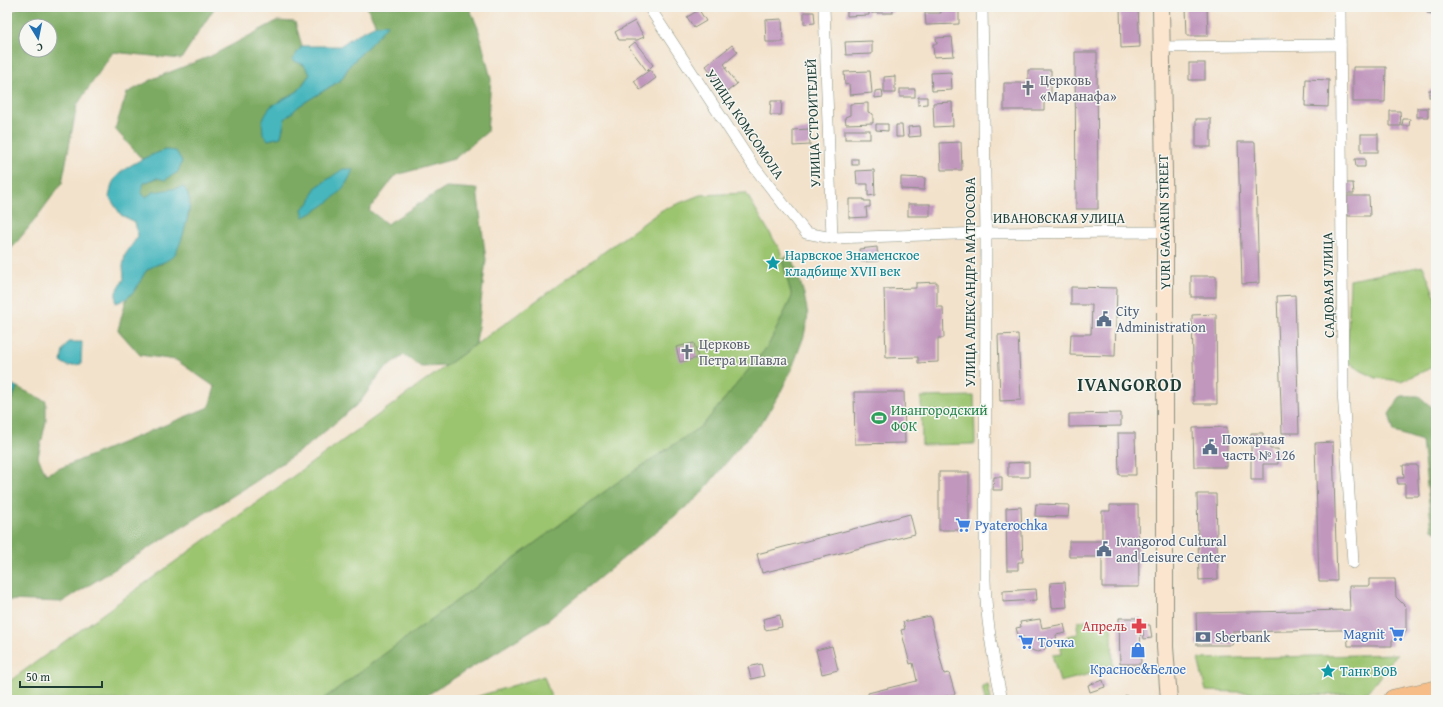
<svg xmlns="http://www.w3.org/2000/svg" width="1443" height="707" font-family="'Gentium Book Plus',serif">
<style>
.green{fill:#9cc570;stroke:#5e8152}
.forest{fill:#7daa62;stroke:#4e744b;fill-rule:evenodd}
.water{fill:#46b6bd;stroke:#327a78}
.building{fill:#c197be}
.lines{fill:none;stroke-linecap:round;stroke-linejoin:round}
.street-casing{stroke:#899080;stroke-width:12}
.secondary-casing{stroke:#899080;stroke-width:18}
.highway-casing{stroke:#899080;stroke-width:22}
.street{stroke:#fff;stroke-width:11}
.secondary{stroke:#fce5cf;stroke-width:16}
.highway{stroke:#f7bd88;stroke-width:21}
.labels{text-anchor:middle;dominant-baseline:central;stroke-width:3;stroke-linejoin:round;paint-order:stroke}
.worship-label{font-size:14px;fill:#5b616d;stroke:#f6f6f2;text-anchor:start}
.street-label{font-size:14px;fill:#1f3d34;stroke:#f6f6f2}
.culture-label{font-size:14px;fill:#0d838f;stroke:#f6f6f2;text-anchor:start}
.service-label{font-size:14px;fill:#4e5e75;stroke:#f6f6f2;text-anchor:start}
.leisure-label{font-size:14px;fill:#27864d;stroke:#f6f6f2;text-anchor:start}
.shop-label{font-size:14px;fill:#366cbe;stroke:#f6f6f2;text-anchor:start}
.health-label{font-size:14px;fill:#be3a42;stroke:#f6f6f2;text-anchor:end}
.district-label{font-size:18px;font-weight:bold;letter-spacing:1px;fill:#1f3d34;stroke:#f6f6f2}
</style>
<rect width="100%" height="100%" fill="#f6f6f2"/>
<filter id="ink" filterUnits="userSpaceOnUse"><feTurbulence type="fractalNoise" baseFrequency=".025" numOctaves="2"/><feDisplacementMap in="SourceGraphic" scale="8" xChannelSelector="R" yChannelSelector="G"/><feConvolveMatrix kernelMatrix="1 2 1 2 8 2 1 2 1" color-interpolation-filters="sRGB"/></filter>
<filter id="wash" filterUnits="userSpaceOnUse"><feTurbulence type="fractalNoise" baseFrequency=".012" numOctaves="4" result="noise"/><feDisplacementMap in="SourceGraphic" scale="16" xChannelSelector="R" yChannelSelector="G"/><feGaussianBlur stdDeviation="0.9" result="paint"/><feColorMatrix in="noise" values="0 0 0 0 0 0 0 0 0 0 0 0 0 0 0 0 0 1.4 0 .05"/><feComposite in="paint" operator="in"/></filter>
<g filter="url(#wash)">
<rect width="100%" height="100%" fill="#f3e2cb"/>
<!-- green -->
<g class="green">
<path d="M 746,193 L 780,250 L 792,297 L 768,346 L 703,425 L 615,484 L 322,700 L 7,700 L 7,683 L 662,210 L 700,195 Z"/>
<path d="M 1423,266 L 1436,298 L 1436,366 L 1401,381 L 1376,378 L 1360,370 L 1347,361 L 1350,280 Z"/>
<path d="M 974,396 L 975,444 L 922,445 L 921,397 Z"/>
<path d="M 1086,620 L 1105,620 L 1110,623 L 1112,636 L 1113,668 L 1060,682 L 1052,655 L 1062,654 L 1060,642 L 1067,641 L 1067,636 L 1078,634 L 1077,626 L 1079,621 Z"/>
<path d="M 1397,654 L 1368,692 L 1331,695 L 1206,691 L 1198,659 Z"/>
<path d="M 544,676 L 552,700 L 466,700 Z"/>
<path d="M 988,684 L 991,700 L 985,700 L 982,686 Z"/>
</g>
<!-- forest -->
<g class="forest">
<path d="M 24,7 L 215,7 L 181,59 L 113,52 L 77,105 L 62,183 L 34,221 L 7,254 L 7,15 L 19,8 ZM 26,26 L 50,26 L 50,50 L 26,50 Z"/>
<path d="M 367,7 L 469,7 L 478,28 L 491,79 L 487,132 L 454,159 L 396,175 L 369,210 L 387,224 L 446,187 L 477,189 L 486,260 L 476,344 L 446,366 L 421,367 L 404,355 L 382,371 L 360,402 L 311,443 L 255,482 L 62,602 L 7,600 L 7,404 L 12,399 L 17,387 L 46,401 L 46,421 L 38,457 L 46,474 L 209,407 L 215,387 L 176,360 L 140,355 L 118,330 L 126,300 L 138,286 L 145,272 L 154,265 L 162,264 L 186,224 L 189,213 L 190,199 L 153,192 L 146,197 L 141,193 L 144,183 L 157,178 L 165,150 L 142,159 L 115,129 L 127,93 L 155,78 L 211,56 L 277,21 L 295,22 L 302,46 L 292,60 L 304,65 L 310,74 L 298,91 L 270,107 L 268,140 L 281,137 L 285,119 L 299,106 L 341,80 L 350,65 L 387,24 L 376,25 Z"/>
<path d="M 791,253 L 804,294 L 808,315 L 804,336 L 791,371 L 779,395 L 762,422 L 739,447 L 698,497 L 548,620 L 419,700 L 322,700 L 615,484 L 703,425 L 768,346 L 792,297 L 782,260 Z"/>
<path d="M 1401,396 L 1419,396 L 1436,411 L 1436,532 L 1432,529 L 1422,441 L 1394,432 L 1389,414 Z"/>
</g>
<!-- water -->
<g class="water">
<path d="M 388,24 L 377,37 L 350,65 L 341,80 L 299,106 L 285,119 L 281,137 L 268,140 L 263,134 L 262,121 L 270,107 L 298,91 L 310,74 L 304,65 L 292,60 L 302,46 L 340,46 L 356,35 L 376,25 Z"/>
<path d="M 165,150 L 176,151 L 182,161 L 178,172 L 165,180 L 157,178 L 144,183 L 141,193 L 146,197 L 153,192 L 184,187 C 186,190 188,194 189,198 C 192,208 181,246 175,254 C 167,264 155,263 146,271 C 143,275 141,280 139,284 C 133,294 126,300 116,303 L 116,292 L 124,279 L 123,266 L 125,255 L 138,236 L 135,222 L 121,215 L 109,197 C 110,193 111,188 112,184 C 119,167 149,156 165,150 Z"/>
<path d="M 343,169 L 353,169 C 346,192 324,207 304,217 L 302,209 L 310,202 L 315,188 Z"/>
<path d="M 68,342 L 82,342 L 81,364 L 68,366 L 61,362 L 63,350 Z"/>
<path d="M 7,382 L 17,387 L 12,399 L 7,404 Z"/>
</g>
<g id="blocks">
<!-- building -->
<g class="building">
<path d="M 847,7 L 869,7 L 869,15 L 847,16 Z"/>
<rect x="872" y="7" width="21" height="6"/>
<path d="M 941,7 L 959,7 L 959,24 L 926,25 L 925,13 L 941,13 Z"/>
<path d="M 1120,7 L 1138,7 L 1140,47 L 1121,48 Z"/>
<path d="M 1186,7 L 1207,7 L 1208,36 L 1187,36 Z"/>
<path d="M 1427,7 L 1435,7 L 1434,14 L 1427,13 Z"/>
<path d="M 699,10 L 706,21 L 694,28 L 687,17 Z"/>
<path d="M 804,12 L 814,12 L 815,23 L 804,24 Z"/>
<path d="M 782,19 L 783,42 L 766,42 L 765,20 Z"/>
<path d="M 635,21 L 644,37 L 637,40 L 619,40 L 615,32 Z"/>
<path d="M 952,37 L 954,56 L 934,57 L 933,44 L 937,44 L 936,38 Z"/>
<path d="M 872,41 L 872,54 L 846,55 L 845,42 Z"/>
<path d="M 635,42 L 653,65 L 647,71 L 629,47 Z"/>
<path d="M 732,45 L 738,52 L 724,64 L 727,68 L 725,68 L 737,84 L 724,94 L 711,76 L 713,75 L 706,66 Z"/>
<path d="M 1075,52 L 1097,52 L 1098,209 L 1076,209 Z"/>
<rect x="1189" y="63" width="16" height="17"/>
<path d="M 1353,67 L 1386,67 L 1385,102 L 1353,102 Z"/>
<path d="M 650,70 L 656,78 L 640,90 L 634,81 Z"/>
<path d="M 1028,70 L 1051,70 L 1051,94 L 1044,94 L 1044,110 L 1004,110 L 1004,83 L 1028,83 Z"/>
<path d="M 870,71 L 872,93 L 850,95 L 849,84 L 845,85 L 844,72 Z"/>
<path d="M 951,72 L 952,90 L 932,91 L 931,73 Z"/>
<path d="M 895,76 L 895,93 L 884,93 L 884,77 Z"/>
<path d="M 1306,79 L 1329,80 L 1328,107 L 1305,106 Z"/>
<rect x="900" y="89" width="15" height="8"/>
<path d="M 882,90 L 883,97 L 875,98 L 875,91 Z"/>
<rect x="1429" y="90" width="7" height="7"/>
<path d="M 918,97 L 927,97 L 927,104 L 918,105 Z"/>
<path d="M 771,101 L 782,101 L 781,115 L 770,115 Z"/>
<path d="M 952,102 L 953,126 L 934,127 L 933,103 Z"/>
<path d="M 868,103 L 868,112 L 873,114 L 873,123 L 846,124 L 845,117 L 850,115 L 850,104 Z"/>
<rect x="1417" y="108" width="11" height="9"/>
<path d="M 1390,111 L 1400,111 L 1401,126 L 1390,126 Z"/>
<rect x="1196" y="119" width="15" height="28"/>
<path d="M 1403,119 L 1410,119 L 1409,126 L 1402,126 Z"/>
<path d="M 876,124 L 888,124 L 888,131 L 876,130 Z"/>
<path d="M 896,125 L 902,125 L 903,137 L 896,137 Z"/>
<path d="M 920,126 L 921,136 L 909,137 L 908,127 Z"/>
<path d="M 809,129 L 810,145 L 793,146 L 793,130 Z"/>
<rect x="845" y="130" width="25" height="9"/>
<rect x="1361" y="134" width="17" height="18"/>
<path d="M 961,142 L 962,170 L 941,170 L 940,143 Z"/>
<path d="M 1238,142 L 1255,142 L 1259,283 L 1242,284 Z"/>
<rect x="852" y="159" width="6" height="6"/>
<path d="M 1355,159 L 1365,159 L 1365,167 L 1356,167 Z"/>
<path d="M 1435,160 L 1436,160 L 1436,172 L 1434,171 Z"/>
<path d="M 874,170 L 875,195 L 868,196 L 868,184 L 857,184 L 856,171 Z"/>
<path d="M 901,177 L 925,178 L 924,190 L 901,189 Z"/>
<path d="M 1344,183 L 1353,183 L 1354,194 L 1344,194 Z"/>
<path d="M 1347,196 L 1369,196 L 1370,216 L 1348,216 Z"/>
<path d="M 849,199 L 864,199 L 864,201 L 870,201 L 870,207 L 866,207 L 867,217 L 849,218 Z"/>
<rect x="908" y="204" width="22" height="12"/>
<path d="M 877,247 L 878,261 L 861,262 L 859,249 Z"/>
<rect x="1191" y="276" width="25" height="21"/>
<path d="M 937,282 L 937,307 L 943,307 L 944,338 L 938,338 L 938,362 L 918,363 L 918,357 L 886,358 L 884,289 L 916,288 L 916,283 Z"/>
<path d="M 1071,287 L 1117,288 L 1115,356 L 1070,355 L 1071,334 L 1091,334 L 1092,305 L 1071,305 Z"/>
<path d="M 1295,295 L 1299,433 L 1282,433 L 1277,296 Z"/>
<path d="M 1216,314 L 1217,404 L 1194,404 L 1192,315 Z"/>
<path d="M 1018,334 L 1021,400 L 1000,401 L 998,335 Z"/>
<path d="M 694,343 L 698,358 L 680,362 L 676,347 Z"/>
<path d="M 854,392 L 904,392 L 905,443 L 855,444 Z"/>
<path d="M 1121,413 L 1121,426 L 1069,427 L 1069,414 Z"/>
<path d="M 1227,427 L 1227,467 L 1194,467 L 1193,428 Z"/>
<path d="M 1118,433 L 1135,433 L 1136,475 L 1119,475 Z"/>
<path d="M 1251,433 L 1263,433 L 1263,445 L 1269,445 L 1270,449 L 1278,449 L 1278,464 L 1263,464 L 1263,480 L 1251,480 Z"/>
<path d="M 1333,442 L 1337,581 L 1319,581 L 1315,443 Z"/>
<path d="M 1029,462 L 1029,477 L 1008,477 L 1008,463 Z"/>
<path d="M 1403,465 L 1417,465 L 1419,496 L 1405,496 L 1405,484 L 1398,484 L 1397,478 L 1404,478 Z"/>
<rect x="939" y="472" width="30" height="58"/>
<path d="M 994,477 L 1002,477 L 1002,490 L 993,490 Z"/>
<path d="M 1197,494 L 1216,494 L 1218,579 L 1199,580 Z"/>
<path d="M 1036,504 L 1069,505 L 1068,517 L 1035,516 Z"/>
<path d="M 1110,505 L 1138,505 L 1139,587 L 1102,587 L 1102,557 L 1069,557 L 1069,541 L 1102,541 L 1102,511 L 1110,511 Z"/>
<path d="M 1021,507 L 1023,562 L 1018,562 L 1018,570 L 1007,570 L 1006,508 Z"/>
<path d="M 910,514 L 915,534 L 762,573 L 757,554 Z"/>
<path d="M 1369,579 L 1395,579 L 1396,597 L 1406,607 L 1406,631 L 1398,639 L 1392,640 L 1392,646 L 1348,646 L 1347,630 L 1341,630 L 1232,632 L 1233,645 L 1197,645 L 1196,613 L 1350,610 L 1349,586 L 1369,586 Z"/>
<path d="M 1065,582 L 1067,607 L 1052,608 L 1050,583 Z"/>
<path d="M 1036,589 L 1037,600 L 1003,602 L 1003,591 Z"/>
<path d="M 780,615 L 782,627 L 765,630 L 763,619 Z"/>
<path d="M 930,616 L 944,674 L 949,673 L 955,694 L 931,700 L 869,700 L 868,693 L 917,681 L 913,663 L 910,664 L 901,630 L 905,629 L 903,622 Z"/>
<path d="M 1119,618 L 1140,618 L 1141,664 L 1120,664 Z"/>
<path d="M 1040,619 L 1042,628 L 1064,624 L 1066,633 L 1056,635 L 1057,643 L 1047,645 L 1044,650 L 1038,652 L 1034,651 L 1028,648 L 1025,643 L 1024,637 L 1019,638 L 1016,628 L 1021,627 L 1020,622 Z"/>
<path d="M 1142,625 L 1150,625 L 1152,638 L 1144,639 Z"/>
<path d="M 832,646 L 838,670 L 822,674 L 816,650 Z"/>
<path d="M 761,664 L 764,676 L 751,679 L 748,667 Z"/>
<path d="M 1103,680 L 1105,687 L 1090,692 L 1088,685 Z"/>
<path d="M 1126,695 L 1129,700 L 1119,700 Z"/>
</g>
</g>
</g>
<g filter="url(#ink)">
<use href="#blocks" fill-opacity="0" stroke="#899080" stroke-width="1"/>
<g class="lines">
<!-- street casing -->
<g class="street-casing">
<g id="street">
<path d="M 649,7 L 752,164 L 806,233 L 832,238 L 986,233 L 1165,232"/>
<path d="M 824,7 L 832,238"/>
<path d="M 982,7 L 986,233 L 985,580 C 986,621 993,660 1002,700"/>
<path d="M 1340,7 L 1343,390 L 1353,563"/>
<path d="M 1161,47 L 1340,45"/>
</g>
</g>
<!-- secondary casing -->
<g class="secondary-casing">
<path id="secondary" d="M 1161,7 L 1165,232 L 1165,647 L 1169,700"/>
</g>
<!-- highway casing -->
<g class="highway-casing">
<path id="highway" d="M 1394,700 L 1436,691"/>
</g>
<!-- street -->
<use href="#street" class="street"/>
<!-- secondary -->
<use href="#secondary" class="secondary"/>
<!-- highway -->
<use href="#highway" class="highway"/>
</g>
</g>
<!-- icons -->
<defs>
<g id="church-bare" transform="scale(1.2)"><path d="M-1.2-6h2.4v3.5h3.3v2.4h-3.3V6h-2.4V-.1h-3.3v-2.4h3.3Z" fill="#6b7280" stroke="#f6f6f2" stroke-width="2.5" paint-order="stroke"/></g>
<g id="sight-bare" transform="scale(1.2)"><path d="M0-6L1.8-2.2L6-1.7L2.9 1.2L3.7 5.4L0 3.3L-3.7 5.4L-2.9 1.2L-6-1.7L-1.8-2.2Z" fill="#0f9aa8" stroke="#f6f6f2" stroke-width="2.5" paint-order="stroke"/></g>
<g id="civic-bare" transform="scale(1.2)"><path d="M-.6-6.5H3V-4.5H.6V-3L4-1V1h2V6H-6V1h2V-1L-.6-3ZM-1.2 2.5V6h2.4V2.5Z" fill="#5c6f8a" stroke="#f6f6f2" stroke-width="2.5" paint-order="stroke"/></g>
<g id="stadium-bare" transform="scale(1.2)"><path d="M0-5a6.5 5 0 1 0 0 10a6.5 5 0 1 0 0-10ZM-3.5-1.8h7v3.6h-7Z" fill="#2e9e5b" stroke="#f6f6f2" stroke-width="2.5" paint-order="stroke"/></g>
<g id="supermarket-bare" transform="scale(1.2)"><path d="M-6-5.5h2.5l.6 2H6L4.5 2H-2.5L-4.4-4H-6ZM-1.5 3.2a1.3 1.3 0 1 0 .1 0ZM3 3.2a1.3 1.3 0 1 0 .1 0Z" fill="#3f7fe0" stroke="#f6f6f2" stroke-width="2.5" paint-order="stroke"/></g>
<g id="pharmacy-bare" transform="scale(1.2)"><path d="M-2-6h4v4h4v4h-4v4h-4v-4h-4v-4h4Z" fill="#e0444e" stroke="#f6f6f2" stroke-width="2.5" paint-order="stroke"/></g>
<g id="bank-bare" transform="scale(1.2)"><path d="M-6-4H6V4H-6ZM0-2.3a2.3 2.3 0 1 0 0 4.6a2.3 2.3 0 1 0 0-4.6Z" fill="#5c6f8a" stroke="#f6f6f2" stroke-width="2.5" paint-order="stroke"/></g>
<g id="shop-bare" transform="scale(1.2)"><path d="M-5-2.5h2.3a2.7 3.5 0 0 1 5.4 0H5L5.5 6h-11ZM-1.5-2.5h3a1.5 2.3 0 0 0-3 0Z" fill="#3f7fe0" stroke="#f6f6f2" stroke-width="2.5" paint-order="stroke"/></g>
</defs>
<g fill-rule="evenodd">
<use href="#church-bare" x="1028" y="88"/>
<use href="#sight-bare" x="773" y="263"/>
<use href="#civic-bare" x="1104" y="319"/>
<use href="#church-bare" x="687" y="352"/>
<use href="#stadium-bare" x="879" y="418"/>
<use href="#civic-bare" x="1210" y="447"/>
<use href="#supermarket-bare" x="963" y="525"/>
<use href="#civic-bare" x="1104" y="549"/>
<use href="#pharmacy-bare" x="1139" y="626"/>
<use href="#supermarket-bare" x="1397" y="634"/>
<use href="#bank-bare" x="1203" y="637"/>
<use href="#supermarket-bare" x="1026" y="642"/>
<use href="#shop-bare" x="1138" y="650"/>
<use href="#sight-bare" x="1328" y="671"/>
</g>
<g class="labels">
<!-- worship labels -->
<g class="worship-label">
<text x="1040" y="80">Церковь<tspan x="1040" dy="16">«Маранафа»</tspan></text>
<text x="699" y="344">Церковь<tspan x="699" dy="16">Петра и Павла</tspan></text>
</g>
<!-- street labels -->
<g class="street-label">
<text transform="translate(813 123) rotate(-92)">УЛИЦА СТРОИТЕЛЕЙ</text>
<text transform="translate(745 124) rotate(56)">УЛИЦА КОМСОМОЛА</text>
<text x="1059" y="218">ИВАНОВСКАЯ УЛИЦА</text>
<text transform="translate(1164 222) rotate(-91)">YURI GAGARIN STREET</text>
<text transform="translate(970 282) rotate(-90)">УЛИЦА АЛЕКСАНДРА МАТРОСОВА</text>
<text transform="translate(1328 285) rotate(-91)">САДОВАЯ УЛИЦА</text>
</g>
<!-- culture labels -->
<g class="culture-label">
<text x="785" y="255">Нарвское Знаменское<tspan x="785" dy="16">кладбище XVII век</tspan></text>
<text x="1340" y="671">Танк ВОВ</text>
</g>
<!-- service labels -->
<g class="service-label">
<text x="1116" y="311">City<tspan x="1116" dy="16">Administration</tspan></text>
<text x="1222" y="439">Пожарная<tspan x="1222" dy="16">часть № 126</tspan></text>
<text x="1116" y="541">Ivangorod Cultural<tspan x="1116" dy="16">and Leisure Center</tspan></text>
<text x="1215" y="637">Sberbank</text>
</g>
<!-- leisure labels -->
<g class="leisure-label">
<text x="891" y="410">Ивангородский<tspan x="891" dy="16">ФОК</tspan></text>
</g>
<!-- shop labels -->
<g class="shop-label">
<text x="975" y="525">Pyaterochka</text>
<text x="1385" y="634" text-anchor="end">Magnit</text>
<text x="1038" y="642">Точка</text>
<text x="1138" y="669" text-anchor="middle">Красное&amp;Белое</text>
</g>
<!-- health labels -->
<g class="health-label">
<text x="1127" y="626">Апрель</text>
</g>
<!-- district labels -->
<g class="district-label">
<text x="1130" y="384">IVANGOROD</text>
</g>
</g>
<!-- margin -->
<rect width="1443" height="707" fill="none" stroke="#f6f6f2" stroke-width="24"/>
<!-- north arrow -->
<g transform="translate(38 38) rotate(170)"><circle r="19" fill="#f6f6f2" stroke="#a0aca6"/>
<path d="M0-3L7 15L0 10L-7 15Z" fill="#1f6fb2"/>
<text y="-6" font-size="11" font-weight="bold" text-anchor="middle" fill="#1f3d34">С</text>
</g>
<!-- scale -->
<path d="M20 681v6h82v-6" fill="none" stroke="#1f3d34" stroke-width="2"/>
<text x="26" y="681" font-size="12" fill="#1f3d34" stroke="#f6f6f2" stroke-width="3" paint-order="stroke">50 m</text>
</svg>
